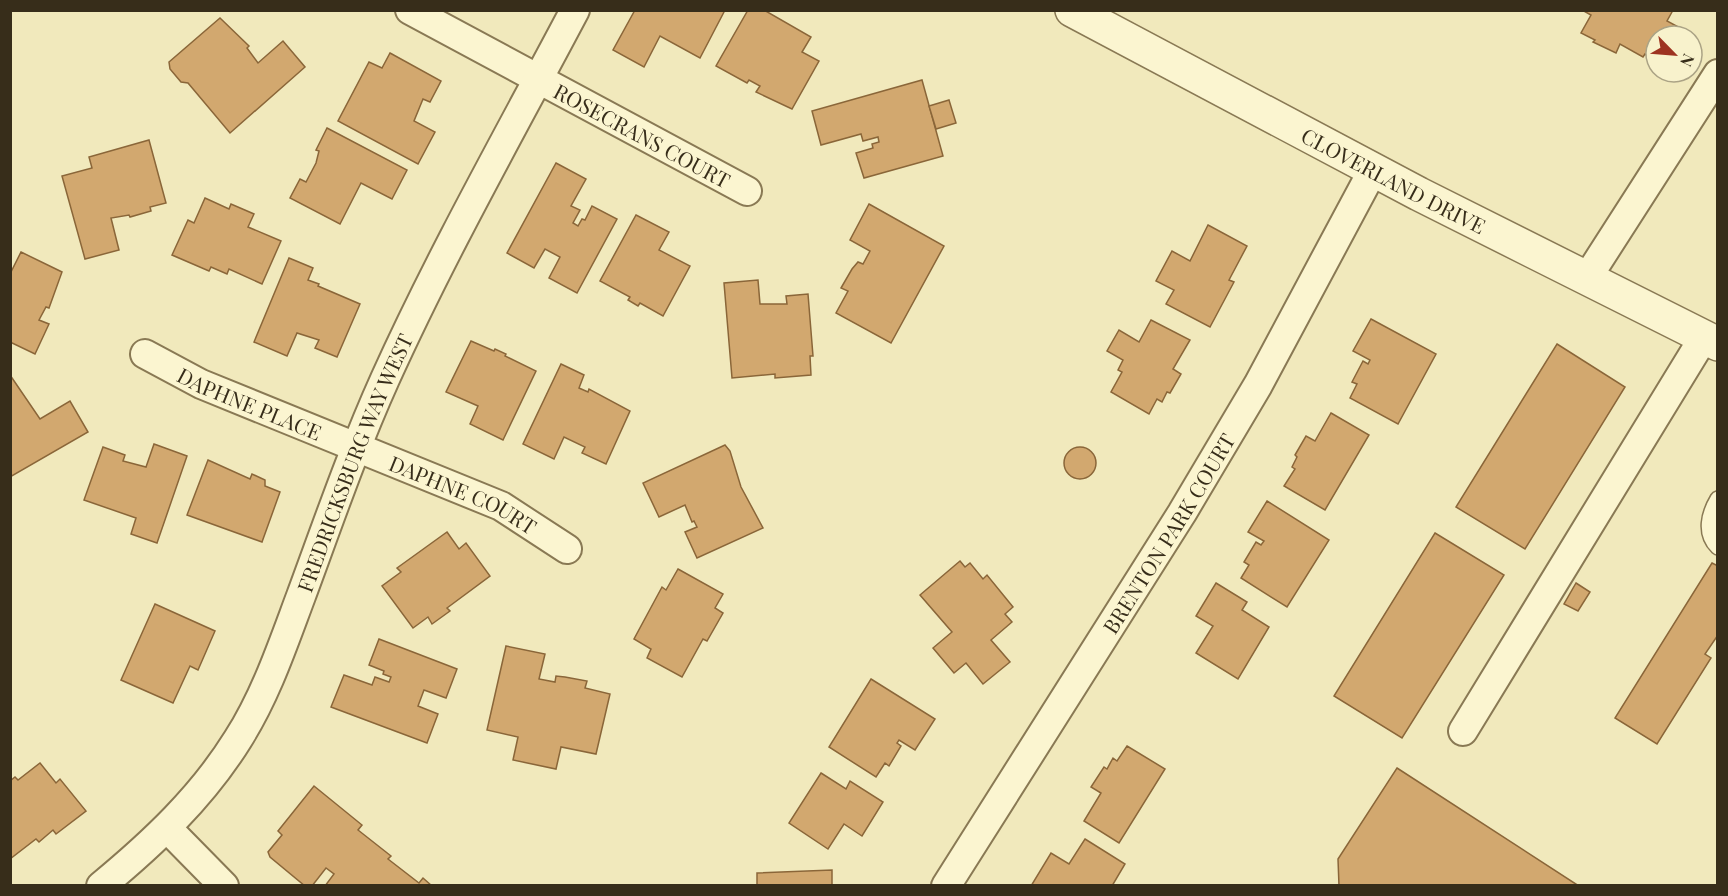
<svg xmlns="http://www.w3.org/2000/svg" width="1728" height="896" font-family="'Playfair Display',serif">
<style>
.building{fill:#d2a86f;stroke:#8a6639;stroke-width:1.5}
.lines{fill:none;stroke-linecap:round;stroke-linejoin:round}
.service-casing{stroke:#897954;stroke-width:18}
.minor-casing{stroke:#897954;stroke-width:32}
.tertiary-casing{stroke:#897954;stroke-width:36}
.service{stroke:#fbf5d0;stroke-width:15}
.minor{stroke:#fbf5d0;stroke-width:28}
.tertiary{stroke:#fbf5d0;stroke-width:33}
.labels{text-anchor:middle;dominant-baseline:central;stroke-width:5;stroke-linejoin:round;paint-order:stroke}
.street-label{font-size:21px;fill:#372d1a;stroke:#f8f2cc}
</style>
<rect width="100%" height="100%" fill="#f1e9bc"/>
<!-- building -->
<g class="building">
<path d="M 635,10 L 725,10 L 700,58 L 660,36 L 644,67 L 613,50 Z"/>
<path d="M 748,10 L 764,10 L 811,37 L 802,52 L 819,61 L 792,109 L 756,92 L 760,86 L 749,80 L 747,83 L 716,66 Z"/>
<path d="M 1582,10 L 1670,10 L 1672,12 L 1667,21 L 1684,30 L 1681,36 L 1656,36 L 1656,60 L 1645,54 L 1643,57 L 1620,44 L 1616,53 L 1593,42 L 1595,40 L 1581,33 L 1591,15 Z"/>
<path d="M 220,18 L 249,46 L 247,48 L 258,63 L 283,41 L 305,67 L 230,133 L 188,83 L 181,82 L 170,69 L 169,62 Z"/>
<path d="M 390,53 L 441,81 L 430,102 L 423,99 L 414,121 L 435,132 L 418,164 L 338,121 L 369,62 L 382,68 Z"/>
<path d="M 922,80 L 943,156 L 864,178 L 856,153 L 873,148 L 872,144 L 879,142 L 878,137 L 863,141 L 861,134 L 821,145 L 812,111 Z"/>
<path d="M 949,100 L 956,123 L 936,129 L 929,106 Z"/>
<path d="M 327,128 L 407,170 L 392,199 L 361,183 L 340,224 L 290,198 L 300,179 L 306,182 L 316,163 L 319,151 L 316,150 Z"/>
<path d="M 149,140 L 166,203 L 150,207 L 151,211 L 130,217 L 129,215 L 111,218 L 119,250 L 85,259 L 62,176 L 92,168 L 89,157 Z"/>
<path d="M 556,163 L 586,179 L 571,206 L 580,210 L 573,223 L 578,226 L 582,219 L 585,220 L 592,206 L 617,219 L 577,293 L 549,278 L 560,257 L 545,249 L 534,268 L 507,253 Z"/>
<path d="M 205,198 L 229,209 L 231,204 L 254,214 L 248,227 L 281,241 L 262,284 L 229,269 L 227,274 L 211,267 L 209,271 L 172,255 L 188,220 L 194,223 Z"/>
<path d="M 869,204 L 944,246 L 891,343 L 836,313 L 848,291 L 841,288 L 852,269 L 858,262 L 863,264 L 870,251 L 850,240 Z"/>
<path d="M 636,215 L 669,232 L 659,250 L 690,266 L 663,316 L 640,303 L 638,306 L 628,300 L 630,297 L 600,281 Z"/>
<path d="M 1208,225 L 1247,246 L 1229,280 L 1234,282 L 1210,327 L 1166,304 L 1174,290 L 1156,281 L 1172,251 L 1190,261 Z"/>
<path d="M 21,252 L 62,272 L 49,308 L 46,307 L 39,320 L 49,324 L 35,354 L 10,342 L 10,274 Z"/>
<path d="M 289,258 L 313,268 L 308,280 L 319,284 L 318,286 L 360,304 L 337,357 L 315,348 L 319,340 L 297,333 L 287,356 L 254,342 Z"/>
<path d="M 758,280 L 760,304 L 787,304 L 786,296 L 808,294 L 813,356 L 810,356 L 811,375 L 775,378 L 775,374 L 732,378 L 724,283 Z"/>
<path d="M 1371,319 L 1436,354 L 1398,424 L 1350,398 L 1357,384 L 1352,382 L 1363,361 L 1368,364 L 1370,360 L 1353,351 Z"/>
<path d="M 1151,320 L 1190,340 L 1173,369 L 1181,374 L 1170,393 L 1167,392 L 1162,402 L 1157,399 L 1149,414 L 1111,392 L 1122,372 L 1118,370 L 1123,360 L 1107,351 L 1119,330 L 1139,342 Z"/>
<path d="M 471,341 L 494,351 L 495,349 L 506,354 L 505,356 L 536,371 L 503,440 L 470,424 L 478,406 L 446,392 Z"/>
<path d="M 1557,344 L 1625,387 L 1525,549 L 1456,507 Z"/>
<path d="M 561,364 L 584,375 L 579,388 L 588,392 L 589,389 L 630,411 L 606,464 L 582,453 L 585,447 L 564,437 L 554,459 L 523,444 Z"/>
<path d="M 10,375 L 40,419 L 70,401 L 88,432 L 10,477 Z"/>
<path d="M 1331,413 L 1369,435 L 1325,510 L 1284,486 L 1295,469 L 1292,467 L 1297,457 L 1295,455 L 1306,436 L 1315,441 Z"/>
<path d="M 154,444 L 187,456 L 157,543 L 131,534 L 136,518 L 84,500 L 103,447 L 125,455 L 123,461 L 146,467 Z"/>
<path d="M 725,445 L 730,451 L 741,487 L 763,528 L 697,558 L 685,532 L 697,527 L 694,521 L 692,522 L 685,505 L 659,517 L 643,483 Z"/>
<circle cx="1080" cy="463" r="16"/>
<path d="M 208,460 L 250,479 L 252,474 L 265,480 L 265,486 L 280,492 L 262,542 L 187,515 Z"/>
<path d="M 1267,501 L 1329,540 L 1287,607 L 1241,578 L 1249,565 L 1244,562 L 1256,542 L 1261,545 L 1264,541 L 1248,532 Z"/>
<path d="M 447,532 L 459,549 L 466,543 L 490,576 L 447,608 L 450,611 L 432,624 L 428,617 L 413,628 L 382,586 L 401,572 L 397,568 Z"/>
<path d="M 1435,533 L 1504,575 L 1402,738 L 1334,696 Z"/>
<path d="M 960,561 L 965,567 L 970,563 L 983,579 L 987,575 L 1013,607 L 1005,614 L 1012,622 L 991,640 L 1010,662 L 983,684 L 966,663 L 954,673 L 933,648 L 952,632 L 920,595 Z"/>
<path d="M 1712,563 L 1718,566 L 1718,635 L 1705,654 L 1711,658 L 1657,744 L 1615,718 Z"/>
<path d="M 678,569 L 723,594 L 715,608 L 723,613 L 707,641 L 703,639 L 682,677 L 647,658 L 651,649 L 634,639 L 662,587 L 666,590 Z"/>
<path d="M 1216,583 L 1247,602 L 1242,610 L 1269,627 L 1238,679 L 1196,653 L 1213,626 L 1196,616 Z"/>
<path d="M 1576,583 L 1590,592 L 1578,611 L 1564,604 Z"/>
<path d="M 155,604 L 215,631 L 198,670 L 190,666 L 173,703 L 121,680 Z"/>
<path d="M 379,639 L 457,669 L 446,698 L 424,690 L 418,706 L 438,714 L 427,743 L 331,707 L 344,675 L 372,685 L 375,677 L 389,682 L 391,677 L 383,674 L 384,671 L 369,665 Z"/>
<path d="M 506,646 L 545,654 L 539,679 L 555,682 L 556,676 L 565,677 L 587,681 L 585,688 L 610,694 L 596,754 L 561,747 L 556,769 L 513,760 L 518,737 L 487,730 Z"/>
<path d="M 871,679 L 935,719 L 915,750 L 899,740 L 897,743 L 901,746 L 889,766 L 885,763 L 876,777 L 829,747 Z"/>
<path d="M 1127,746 L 1165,769 L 1119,843 L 1084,821 L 1101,793 L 1091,787 L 1104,767 L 1107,769 L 1113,758 L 1117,761 Z"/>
<path d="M 40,763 L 56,783 L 60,779 L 86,811 L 56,834 L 53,830 L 39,842 L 36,839 L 10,859 L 10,781 L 15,777 L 18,780 Z"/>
<path d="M 1397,768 L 1579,886 L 1339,886 L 1338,859 Z"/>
<path d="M 821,773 L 846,789 L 850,781 L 883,802 L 862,836 L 844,824 L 828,849 L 789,823 Z"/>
<path d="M 314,786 L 362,825 L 358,830 L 391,856 L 388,859 L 419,883 L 423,878 L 432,886 L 325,886 L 334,874 L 326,868 L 312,886 L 305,886 L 270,857 L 268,852 L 282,835 L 278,831 Z"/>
<path d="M 1085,839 L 1125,864 L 1112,886 L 1031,886 L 1051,853 L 1069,864 Z"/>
<path d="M 832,870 L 832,886 L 757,886 L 757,873 Z"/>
</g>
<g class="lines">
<!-- service casing -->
<g class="service-casing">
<path id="service" d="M 1718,499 C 1709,514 1704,533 1718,547"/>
</g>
<!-- minor casing -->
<g class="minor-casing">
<g id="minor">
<path id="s1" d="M 410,10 L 747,191"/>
<path d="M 1587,278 L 1718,74"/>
<path id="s2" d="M 145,354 L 201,384 L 501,506 L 567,549"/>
<path d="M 1463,731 L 1704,337"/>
<path d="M 167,828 L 224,886"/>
<path id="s3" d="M 101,886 C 153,843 202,797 238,739 C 266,695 283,644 301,596 C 328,523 353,450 385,379 C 442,253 510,133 575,10"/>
<path id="s4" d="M 946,886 L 1182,513 L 1258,385 L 1373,170"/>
</g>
</g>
<!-- tertiary casing -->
<g class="tertiary-casing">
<g id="tertiary">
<path id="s5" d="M 1072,10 L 1419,194 L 1718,344"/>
</g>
</g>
<!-- service -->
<use href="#service" class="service"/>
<!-- minor -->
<use href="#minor" class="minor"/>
<!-- tertiary -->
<use href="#tertiary" class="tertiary"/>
</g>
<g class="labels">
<!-- street labels -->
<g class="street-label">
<text stroke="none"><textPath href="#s1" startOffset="264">ROSECRANS COURT</textPath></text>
<text stroke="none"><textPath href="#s5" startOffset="364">CLOVERLAND DRIVE</textPath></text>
<text stroke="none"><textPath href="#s2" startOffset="116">DAPHNE PLACE</textPath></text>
<text stroke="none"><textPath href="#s3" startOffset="502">FREDRICKSBURG WAY WEST</textPath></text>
<text stroke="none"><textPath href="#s2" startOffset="348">DAPHNE COURT</textPath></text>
<text stroke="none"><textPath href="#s4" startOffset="417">BRENTON PARK COURT</textPath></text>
</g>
</g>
<!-- border -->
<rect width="1728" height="896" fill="none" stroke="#372d1a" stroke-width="24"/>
<!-- north arrow -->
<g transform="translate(1674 54) rotate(115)"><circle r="28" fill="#f8f2cc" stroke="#aba385" stroke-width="1.5"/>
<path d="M0-4.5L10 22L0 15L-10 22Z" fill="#9d3320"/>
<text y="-9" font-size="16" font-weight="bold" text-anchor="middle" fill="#372d1a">N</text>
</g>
</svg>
